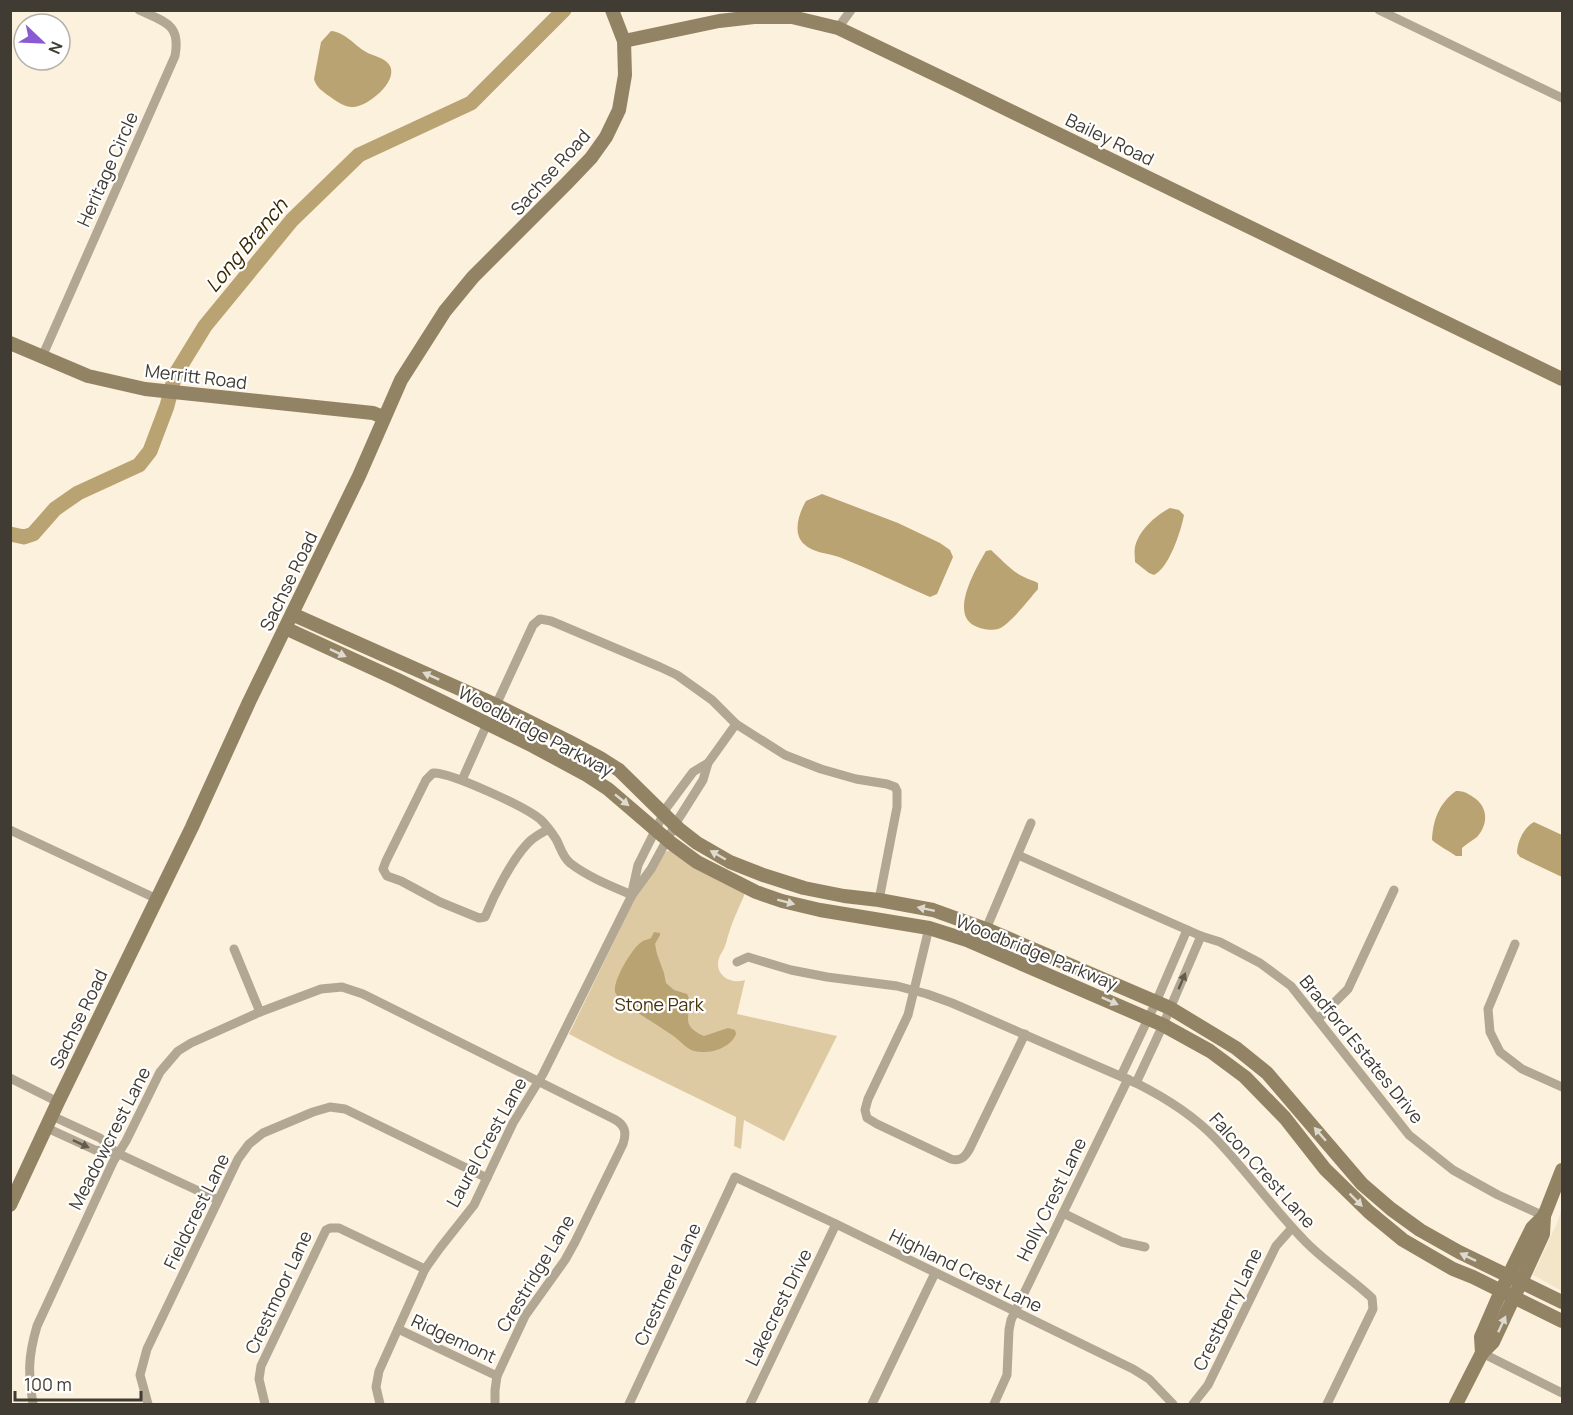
<svg xmlns="http://www.w3.org/2000/svg" width="1573" height="1415" font-family="Manrope,sans-serif">
<style>
.built{fill:#f3e5c8}
.green{fill:#ddcaa2}
.water{fill:#baa373}
.lines{fill:none;stroke-linecap:round;stroke-linejoin:round}
.river{stroke:#baa373;stroke-width:15}
.street{stroke:#b1a792;stroke-width:9}
.secondary{stroke:#928364;stroke-width:14}
.oneway{fill:#dedad0}
.oneway2{fill:#625c50}
.labels{text-anchor:middle;dominant-baseline:central;stroke-width:4.5;stroke-linejoin:round;paint-order:stroke}
.street-label{font-size:18px;fill:#403c33;stroke:#fff}
.park-label{font-size:18px;fill:#44330b;stroke:#fff}
.water-label{font-size:20px;font-style:italic;fill:#372700;stroke:#fff}
</style>
<rect width="100%" height="100%" fill="#fcf1dc"/>
<!-- built -->
<path class="built" d="M 1562,1208 L 1562,1291 L 1533,1275 L 1558,1221 Z"/>
<!-- green -->
<path class="green" d="M 667,851 L 671,851 L 745,893 C 740,906 733,919 729,933 C 727,937 727,942 725,946 C 723,952 718,956 718,964 C 718,978 733,984 745,980 L 737,1014 L 837,1036 L 784,1141 L 744,1120 L 741,1149 L 734,1146 L 736,1117 L 615,1058 L 569,1034 L 638,892 L 664,853 Z"/>
<!-- water -->
<g class="water">
<path d="M 331,31 C 345,32 354,45 366,52 C 373,56 386,58 390,66 C 398,82 368,106 354,107 C 345,108 336,101 329,96 C 322,91 316,87 314,79 L 321,42 Z"/>
<path d="M 822,494 L 898,523 L 940,543 L 950,550 L 953,557 L 937,594 L 930,597 C 900,584 870,569 839,557 C 828,553 813,553 804,544 C 792,533 799,513 806,501 Z"/>
<path d="M 1170,508 L 1179,510 L 1184,515 C 1181,531 1169,568 1154,575 L 1149,573 L 1135,562 C 1135,557 1134,551 1135,547 C 1139,530 1155,516 1170,508 Z"/>
<path d="M 991,550 C 1001,559 1011,571 1024,577 C 1029,580 1033,580 1038,583 L 1038,589 C 1030,598 1009,626 998,629 C 992,631 981,629 975,626 C 949,614 976,568 986,551 Z"/>
<path d="M 1456,791 C 1464,791 1467,793 1473,797 C 1488,806 1489,824 1477,837 C 1472,841 1466,844 1462,848 L 1462,856 L 1456,856 C 1448,850 1440,847 1432,840 C 1433,820 1439,803 1456,791 Z"/>
<path d="M 1534,822 L 1562,835 L 1562,877 L 1520,857 L 1517,853 C 1517,842 1524,827 1534,822 Z"/>
<path d="M 654,932 L 660,933 L 660,935 L 655,944 L 657,954 L 664,973 L 666,983 L 674,990 L 687,994 C 696,1010 675,1024 704,1036 L 728,1028 L 735,1030 L 736,1034 C 731,1048 709,1055 694,1051 C 685,1048 680,1040 672,1035 C 659,1026 646,1018 633,1010 C 631,1009 630,1006 627,1004 C 625,1002 622,1002 620,1000 C 618,998 616,994 615,992 C 613,980 631,951 639,944 C 643,940 647,940 651,938 Z"/>
</g>
<g class="lines">
<!-- river -->
<path class="river" d="M 10,534 L 24,537 L 33,534 L 55,509 L 78,493 L 139,465 L 150,451 L 167,406 L 175,375 L 205,326 L 292,220 L 359,155 L 471,103 L 564,10"/>
<!-- street -->
<g class="street">
<path d="M 1379,10 L 1562,98"/>
<path d="M 838,28 L 851,10"/>
<path d="M 42,357 L 175,56 C 181,24 165,22 139,10"/>
<path d="M 496,705 L 533,625 L 540,619 L 551,621 L 660,667 L 677,675 L 712,700 L 736,724 L 785,755 L 821,769 L 856,779 L 887,784 L 895,787 L 897,791 L 897,807 L 879,900"/>
<path d="M 462,780 L 487,724"/>
<path d="M 549,829 C 541,833 535,836 529,842 C 512,859 494,895 485,917 L 479,918 L 440,902 L 401,881 L 387,876 L 383,869 L 386,861 L 426,780 L 433,773 C 450,772 529,808 542,821 C 547,826 552,833 556,839 C 561,848 562,856 570,863 C 588,877 611,886 632,895"/>
<path d="M 10,830 L 157,899"/>
<path d="M 1018,855 L 1201,936 L 1220,942 L 1260,963 L 1291,986 L 1409,1135 L 1453,1170 L 1498,1195 L 1544,1216"/>
<path d="M 632,892 L 638,865 L 667,807 L 693,772 L 708,763"/>
<path d="M 929,928 L 908,1015 L 868,1099 L 865,1110 L 867,1118 L 877,1124 L 951,1159 C 961,1162 966,1156 970,1148 L 1025,1034"/>
<path d="M 986,929 L 1031,823"/>
<path d="M 1515,944 L 1488,1009 L 1490,1032 L 1500,1052 L 1522,1069 L 1562,1087"/>
<path d="M 234,949 L 260,1012"/>
<path d="M 737,962 L 748,957 L 791,970 L 827,977 L 897,986 L 927,994 L 952,1003 L 1136,1083 C 1164,1097 1193,1115 1215,1138 C 1246,1170 1271,1206 1302,1238 C 1323,1261 1350,1277 1372,1298 L 1373,1309 L 1327,1404"/>
<path d="M 1318,1019 L 1348,989 L 1394,890"/>
<path d="M 1121,1076 L 1156,1002 L 1187,930"/>
<path d="M 10,1078 L 58,1102"/>
<path d="M 1136,1083 L 1163,1025 L 1201,936"/>
<path d="M 52,1116 L 100,1138 L 117,1153 L 218,1200"/>
<path d="M 47,1128 L 95,1150 L 117,1153"/>
<path d="M 1063,1213 L 1122,1242 L 1145,1247"/>
<path d="M 398,1329 L 497,1376"/>
<path d="M 1482,1353 L 1562,1393"/>
<path d="M 33,1404 C 28,1372 28,1357 37,1326 L 113,1162 L 126,1141 L 160,1072 L 178,1051 L 191,1043 L 260,1012 L 321,989 L 342,987 L 363,994 L 614,1119 C 625,1125 627,1132 623,1144 L 575,1242 L 565,1260 L 525,1316 L 497,1376 L 495,1390 L 495,1404"/>
<path d="M 148,1404 L 140,1375 L 147,1349 L 238,1159 L 249,1144 L 263,1133 L 313,1112 L 330,1107 L 345,1109 L 487,1178"/>
<path d="M 265,1404 L 259,1379 L 261,1366 L 326,1230 L 330,1228 L 339,1228 L 425,1269"/>
<path d="M 380,1404 L 376,1387 L 379,1371 L 425,1269 L 440,1248 L 474,1205 L 513,1123 L 543,1074 L 632,895 L 651,869 L 679,818 L 703,780 L 708,763 L 736,724"/>
<path d="M 629,1404 L 735,1177 L 836,1224 L 1133,1369 L 1149,1379 L 1173,1404"/>
<path d="M 750,1404 L 836,1224"/>
<path d="M 872,1404 L 935,1273"/>
<path d="M 994,1404 L 1007,1375 L 1009,1330 L 1011,1320 L 1128,1079"/>
<path d="M 1193,1404 L 1208,1385 L 1276,1246 L 1292,1228"/>
</g>
<!-- secondary -->
<g class="secondary">
<path d="M 624,41 L 719,21 L 754,17 L 792,17 L 838,28 L 955,84 L 1562,379"/>
<path d="M 10,343 L 88,376 L 145,389 L 373,413 L 383,417"/>
<path d="M 292,614 L 496,705 L 568,741 L 600,758 L 619,770 L 679,829 L 697,843 L 730,862 L 763,875 L 804,888 L 844,896 L 879,900 L 933,910 L 986,929 L 1170,1008 L 1236,1048 L 1267,1073 L 1362,1184 L 1391,1209 L 1420,1230 L 1459,1252 L 1562,1302"/>
<path d="M 285,628 L 396,679 L 533,746 L 585,774 L 608,789 L 671,843 L 697,862 L 756,892 L 782,901 L 820,910 L 929,928 L 967,940 L 1163,1025 L 1210,1051 L 1245,1077 L 1285,1118 L 1325,1169 L 1369,1212 L 1403,1240 L 1453,1269 L 1473,1277 L 1562,1321"/>
<path d="M 10,1205 L 58,1102 L 192,827 L 249,702 L 359,476 L 401,380 L 445,311 L 473,277 L 567,183 L 591,158 L 606,137 L 619,110 L 625,75 L 624,41 L 612,10"/>
<path d="M 1482,1353 L 1481,1337 L 1501,1291 L 1532,1228 L 1544,1216"/>
<path d="M 1456,1404 L 1482,1353 L 1493,1342 L 1521,1282 L 1543,1234 L 1544,1216 L 1562,1170"/>
</g>
</g>
<!-- one-way arrows -->
<defs><path id="oneway-solid" d="M-6-.8H1V-3.2L6.5 0L1 3.2V.8H-6Z" transform="scale(1.5)"/></defs>
<g class="oneway">
<use href="#oneway-solid" transform="translate(338 653) rotate(25)"/>
<use href="#oneway-solid" transform="translate(431 676) rotate(-156)"/>
<use href="#oneway-solid" transform="translate(622 800) rotate(39)"/>
<use href="#oneway-solid" transform="translate(718 855) rotate(-150)"/>
<use href="#oneway-solid" transform="translate(786 902) rotate(15)"/>
<use href="#oneway-solid" transform="translate(926 909) rotate(-168)"/>
<use href="#oneway-solid" transform="translate(1110 1001) rotate(24)"/>
<use href="#oneway-solid" transform="translate(1320 1134) rotate(-131)"/>
<use href="#oneway-solid" transform="translate(1356 1200) rotate(45)"/>
<use href="#oneway-solid" transform="translate(1468 1257) rotate(-154)"/>
<use href="#oneway-solid" transform="translate(1502 1324) rotate(-65)"/>
</g>
<g class="oneway2">
<use href="#oneway-solid" transform="translate(1182 981) rotate(-67)"/>
<use href="#oneway-solid" transform="translate(81 1144) rotate(25)"/>
</g>
<g class="labels">
<!-- street labels -->
<g class="street-label">
<text transform="translate(1110 139) rotate(26)">Bailey Road</text>
<text transform="translate(107 169) rotate(-66)">Heritage Circle</text>
<text transform="translate(550 172) rotate(-48)">Sachse Road</text>
<text transform="translate(196 376) rotate(7)">Merritt Road</text>
<text transform="translate(288 581) rotate(-64)">Sachse Road</text>
<text transform="translate(536 731) rotate(28)">Woodbridge Parkway</text>
<text transform="translate(1037 952) rotate(22)">Woodbridge Parkway</text>
<text transform="translate(78 1019) rotate(-64)">Sachse Road</text>
<text transform="translate(1362 1049) rotate(51)">Bradford Estates Drive</text>
<text transform="translate(109 1138) rotate(-63)">Meadowcrest Lane</text>
<text transform="translate(486 1142) rotate(-61)">Laurel Crest Lane</text>
<text transform="translate(1263 1170) rotate(48)">Falcon Crest Lane</text>
<text transform="translate(1051 1199) rotate(-64)">Holly Crest Lane</text>
<text transform="translate(196 1211) rotate(-64)">Fieldcrest Lane</text>
<text transform="translate(966 1270) rotate(26)">Highland Crest Lane</text>
<text transform="translate(535 1273) rotate(-59)">Crestridge Lane</text>
<text transform="translate(667 1284) rotate(-65)">Crestmere Lane</text>
<text transform="translate(278 1292) rotate(-65)">Crestmoor Lane</text>
<text transform="translate(778 1307) rotate(-64)">Lakecrest Drive</text>
<text transform="translate(1227 1309) rotate(-64)">Crestberry Lane</text>
<text transform="translate(454 1338) rotate(25)">Ridgemont</text>
</g>
<!-- park labels -->
<g class="park-label">
<text x="659" y="1004">Stone Park</text>
</g>
<!-- water labels -->
<g class="water-label">
<text transform="translate(246 245) rotate(-50)">Long Branch</text>
</g>
</g>
<!-- border -->
<rect width="1573" height="1415" fill="none" stroke="#403c33" stroke-width="24"/>
<!-- north arrow -->
<g transform="translate(42 42) rotate(113)"><circle r="28" fill="#ffffff" stroke="#b3b1ad" stroke-width="1.5"/>
<path d="M0-4.5L10 22L0 15L-10 22Z" fill="#8a5ad3"/>
<text y="-9" font-size="16" font-weight="bold" text-anchor="middle" fill="#403c33">N</text>
</g>
<!-- scale -->
<path d="M15 1391v9h126v-9" fill="none" stroke="#403c33" stroke-width="3"/>
<text x="24" y="1391" font-size="18" fill="#403c33" stroke="#ffffff" stroke-width="4.5" paint-order="stroke">100 m</text>
</svg>
